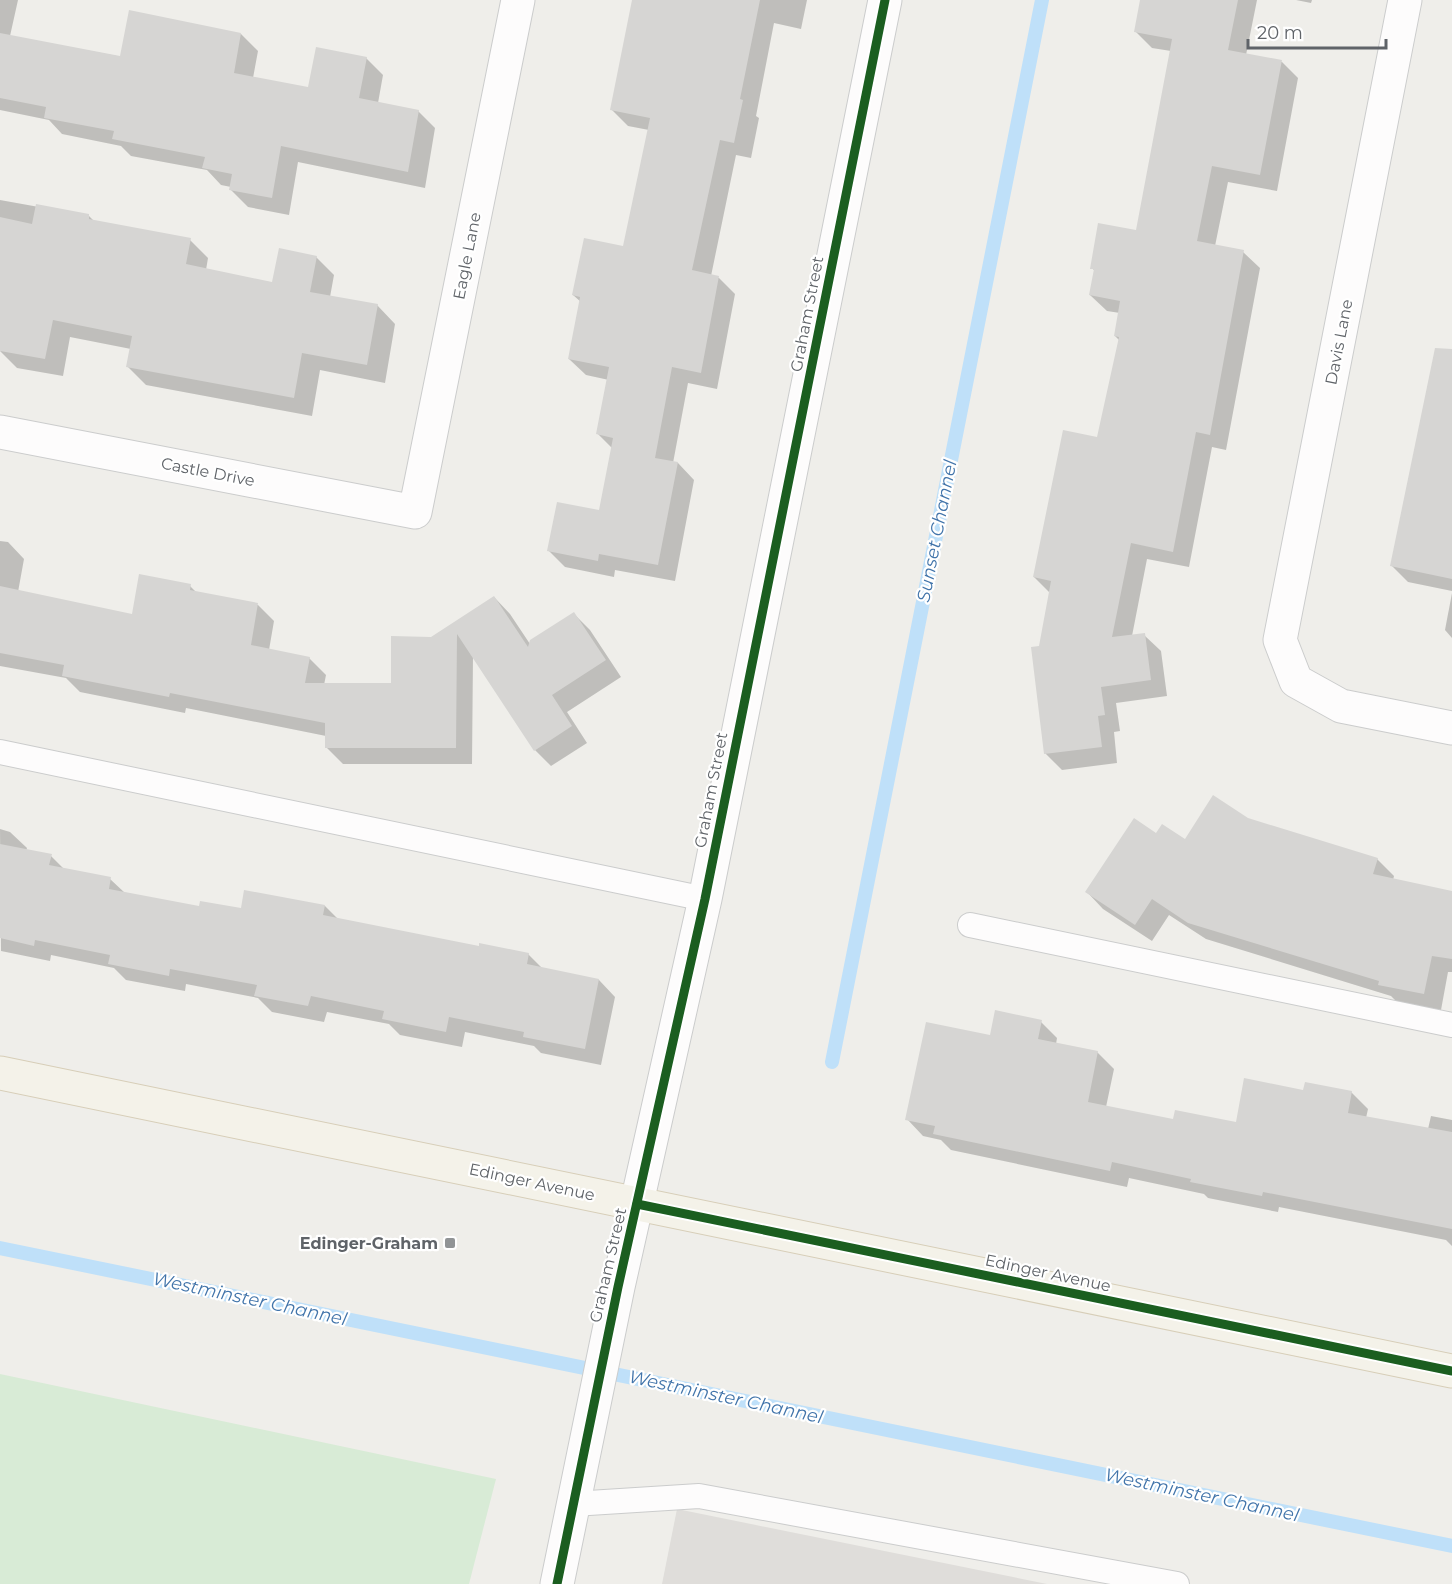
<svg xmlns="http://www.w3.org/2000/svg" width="1452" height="1584" font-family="Montserrat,sans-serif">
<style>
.industrial{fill:#dfddda}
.green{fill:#d8ebd6}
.shadow{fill:#0003}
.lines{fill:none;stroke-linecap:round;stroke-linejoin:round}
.stream{stroke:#bfe0f9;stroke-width:14}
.building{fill:#d6d5d3}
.service-casing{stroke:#cbcccc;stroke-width:26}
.minor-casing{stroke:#cbcccc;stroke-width:35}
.tertiary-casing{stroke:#cbcccc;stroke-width:35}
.primary-casing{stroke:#d7ceb8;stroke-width:35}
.service{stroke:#fdfcfc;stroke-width:24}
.minor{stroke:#fdfcfc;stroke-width:33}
.tertiary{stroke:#fdfcfc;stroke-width:33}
.primary{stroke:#f4f2e9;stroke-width:33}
.cycleway-casing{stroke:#fff;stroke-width:13}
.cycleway{stroke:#1b5e20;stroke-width:9}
.poi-dot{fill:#919496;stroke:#fff;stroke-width:2}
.labels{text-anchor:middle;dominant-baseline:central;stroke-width:4.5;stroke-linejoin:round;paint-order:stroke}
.street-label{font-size:16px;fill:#5f6368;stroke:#fff}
.poi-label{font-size:16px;font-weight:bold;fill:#5f6368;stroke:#fff;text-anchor:end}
.water-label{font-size:18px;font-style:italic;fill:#4174aa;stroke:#fff}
</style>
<rect width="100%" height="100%" fill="#efeeea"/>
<!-- industrial -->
<path class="industrial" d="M 677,1509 L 1047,1584 L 662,1584 Z"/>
<!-- green -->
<path class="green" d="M 0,1374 L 496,1479 L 469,1584 L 0,1584 Z"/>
<!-- shadow -->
<g class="shadow">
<path d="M 0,0 L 18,0 L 10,36 L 122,57 L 241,34 L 258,51 L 253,78 L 309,89 L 366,58 L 383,75 L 378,103 L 418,111 L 435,128 L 425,188 L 298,162 L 289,215 L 248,207 L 231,190 L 231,187 L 221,185 L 207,170 L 131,156 L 121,146 L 62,134 L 49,120 L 0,110 Z"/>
<path d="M 633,0 L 807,0 L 801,29 L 774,23 L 756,116 L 759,118 L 751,158 L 736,155 L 711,276 L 719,278 L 735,294 L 717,389 L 688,383 L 673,463 L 678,463 L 694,480 L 675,581 L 615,570 L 614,577 L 565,567 L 549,551 L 600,512 L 613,449 L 598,434 L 609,380 L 586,375 L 569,359 L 581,302 L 573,295 L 624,248 L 649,130 L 628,126 L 612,110 Z"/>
<path d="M 1142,0 L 1257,0 L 1246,55 L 1282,62 L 1298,78 L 1277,191 L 1228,182 L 1215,246 L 1243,252 L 1260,268 L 1226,450 L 1212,447 L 1189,567 L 1147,559 L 1132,636 L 1144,635 L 1161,651 L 1167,696 L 1116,703 L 1120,731 L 1114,732 L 1117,763 L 1062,770 L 1045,753 L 1040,647 L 1050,593 L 1034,577 L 1098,439 L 1119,340 L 1115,336 L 1120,313 L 1107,311 L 1090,295 L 1095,271 L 1092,268 L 1137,232 L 1171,51 L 1152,48 L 1135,31 Z"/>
<path d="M 1296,0 L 1312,0 L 1311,3 Z"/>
<path d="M 0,200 L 89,216 L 94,221 L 190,240 L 208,258 L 206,270 L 274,283 L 316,257 L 334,275 L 330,297 L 377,305 L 395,324 L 385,383 L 320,370 L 312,416 L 146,385 L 128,367 L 131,349 L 70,337 L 63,376 L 17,368 L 0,351 Z"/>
<path d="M 1452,396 L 1452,591 L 1408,582 L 1392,566 Z"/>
<path d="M 0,541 L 8,542 L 24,559 L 18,592 L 133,616 L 190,586 L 197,593 L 258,605 L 274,621 L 269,650 L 309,658 L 326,675 L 324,685 L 392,685 L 432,638 L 494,597 L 510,614 L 530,644 L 574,614 L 590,630 L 621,677 L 567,712 L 587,743 L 551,766 L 535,750 L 473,655 L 472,764 L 343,764 L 326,747 L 326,736 L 186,708 L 185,713 L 80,692 L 66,678 L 0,666 Z"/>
<path d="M 1452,593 L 1452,638 L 1445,630 Z"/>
<path d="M 1247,820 L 1377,859 L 1394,876 L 1393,880 L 1452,892 L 1452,972 L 1448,972 L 1441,1010 L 1397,1002 L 1391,996 L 1206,939 L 1169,915 L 1152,941 L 1103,909 L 1087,892 L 1157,835 L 1185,841 Z"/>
<path d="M 0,829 L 10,832 L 27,848 L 26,851 L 51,856 L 65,870 L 110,879 L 125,893 L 200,908 L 242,910 L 325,906 L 338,919 L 480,947 L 528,954 L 543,969 L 599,980 L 615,997 L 601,1065 L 541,1053 L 534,1046 L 465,1032 L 462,1047 L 400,1035 L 389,1024 L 327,1012 L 324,1022 L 272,1012 L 258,998 L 186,984 L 185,991 L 126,980 L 114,968 L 51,955 L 50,961 L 1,951 Z"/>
<path d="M 1041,1022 L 1057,1038 L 1056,1044 L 1097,1052 L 1114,1069 L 1106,1107 L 1174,1121 L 1237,1124 L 1304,1091 L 1351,1092 L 1368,1109 L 1366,1118 L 1428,1129 L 1431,1116 L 1452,1120 L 1452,1246 L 1446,1240 L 1279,1207 L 1278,1212 L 1208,1198 L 1204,1194 L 1129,1178 L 1127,1187 L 951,1150 L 941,1140 L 923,1136 L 907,1119 L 991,1037 Z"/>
</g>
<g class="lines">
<!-- stream -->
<g class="stream">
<path d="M 832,1062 L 1042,0"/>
<path d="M 0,1248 L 1452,1546"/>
</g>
</g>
<!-- building -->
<g class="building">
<path d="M 632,0 L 760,0 L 740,99 L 743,100 L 734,143 L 720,140 L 692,270 L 719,276 L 701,373 L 672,367 L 655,458 L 678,462 L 658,565 L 599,554 L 598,561 L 547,551 L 557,502 L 599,510 L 613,438 L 596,434 L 609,367 L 568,359 L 580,297 L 572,295 L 584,238 L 623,246 L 650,118 L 610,110 Z"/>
<path d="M 1140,0 L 1238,0 L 1228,50 L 1282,60 L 1260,175 L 1212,166 L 1197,241 L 1244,250 L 1210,435 L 1196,432 L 1173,552 L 1131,543 L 1112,637 L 1145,633 L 1151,680 L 1101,687 L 1105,715 L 1098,716 L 1102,747 L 1044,754 L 1031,647 L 1039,646 L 1051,581 L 1033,577 L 1063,430 L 1097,437 L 1119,337 L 1114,336 L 1120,301 L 1089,295 L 1094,269 L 1090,269 L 1098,223 L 1136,230 L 1172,39 L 1134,32 Z"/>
<path d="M 129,10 L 241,33 L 234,73 L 308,87 L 316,47 L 367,57 L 359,98 L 419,110 L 408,172 L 281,146 L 272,198 L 229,190 L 232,174 L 202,168 L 205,157 L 112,139 L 114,131 L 44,118 L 46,107 L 0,98 L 0,33 L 120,56 Z"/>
<path d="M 36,204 L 89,214 L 89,219 L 191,238 L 186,264 L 272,282 L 279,248 L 317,256 L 310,292 L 378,304 L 367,365 L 302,353 L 294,398 L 126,367 L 132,336 L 53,320 L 45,359 L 0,351 L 0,217 L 32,224 Z"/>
<path d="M 1435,348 L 1452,349 L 1452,579 L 1390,566 Z"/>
<path d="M 139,574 L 191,584 L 190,590 L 258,603 L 251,645 L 310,657 L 305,683 L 391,683 L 391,636 L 431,637 L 494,596 L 528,647 L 530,640 L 574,612 L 606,660 L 552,695 L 572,726 L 534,751 L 457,634 L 456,748 L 325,748 L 325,723 L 170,693 L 169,697 L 62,676 L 64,665 L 0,653 L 0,586 L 132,614 Z"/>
<path d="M 1213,795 L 1248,818 L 1378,858 L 1373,874 L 1452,891 L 1452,959 L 1432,956 L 1424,994 L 1378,985 L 1379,981 L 1188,923 L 1152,899 L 1135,925 L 1085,892 L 1134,818 L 1156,833 L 1162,824 L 1185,839 Z"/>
<path d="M 0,844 L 52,854 L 49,865 L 111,877 L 109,889 L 199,906 L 200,901 L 241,908 L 244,890 L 325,905 L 323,915 L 479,946 L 479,943 L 529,953 L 527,964 L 599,979 L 585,1049 L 523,1037 L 524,1032 L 449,1017 L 446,1032 L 382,1019 L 384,1011 L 311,996 L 308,1006 L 254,996 L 257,985 L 170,969 L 169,976 L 108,964 L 110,955 L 35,940 L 34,946 L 0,938 Z"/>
<path d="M 995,1010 L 1042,1020 L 1038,1039 L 1098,1051 L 1088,1102 L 1173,1119 L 1175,1110 L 1236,1122 L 1244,1078 L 1303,1090 L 1305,1082 L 1352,1091 L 1348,1113 L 1452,1132 L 1452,1229 L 1263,1192 L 1262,1196 L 1190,1182 L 1191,1179 L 1112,1162 L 1110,1171 L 933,1134 L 935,1126 L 905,1120 L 926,1022 L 990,1035 Z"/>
</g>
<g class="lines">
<!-- service casing -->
<g class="service-casing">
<g id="service">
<path d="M 0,752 L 705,899"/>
<path d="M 970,925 L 1452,1025"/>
<path d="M 573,1504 L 699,1496 L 1177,1584"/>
</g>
</g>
<!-- minor casing -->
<g class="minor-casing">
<g id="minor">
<path d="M 1405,0 L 1280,640 L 1296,681 L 1341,706 L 1452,728"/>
<path d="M 0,432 L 415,512 L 518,0"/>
</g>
</g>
<!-- tertiary casing -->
<g class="tertiary-casing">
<path id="tertiary" d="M 557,1584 L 618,1287 L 705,899 L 885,0"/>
</g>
<!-- primary casing -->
<g class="primary-casing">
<path id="primary" d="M 0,1073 L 1452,1371"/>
</g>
<!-- service -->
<use href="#service" class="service"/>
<!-- minor -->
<use href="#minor" class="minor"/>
<!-- tertiary -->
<use href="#tertiary" class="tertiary"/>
<!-- primary -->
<use href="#primary" class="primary"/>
<!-- cycleway casing -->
<g class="cycleway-casing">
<g id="cycleway">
<path d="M 637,1204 L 1452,1371"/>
<path d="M 557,1584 L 618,1287 L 705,899 L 885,0"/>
</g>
</g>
<!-- cycleway -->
<use href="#cycleway" class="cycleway"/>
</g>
<!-- markers -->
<rect class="poi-dot" x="444" y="1237" width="12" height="12" rx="3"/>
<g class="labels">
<!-- street labels -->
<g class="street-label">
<text transform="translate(467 256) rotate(-79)">Eagle Lane</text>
<text transform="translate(807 314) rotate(-79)">Graham Street</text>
<text transform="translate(1339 342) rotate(-79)">Davis Lane</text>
<text transform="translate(208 472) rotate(11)">Castle Drive</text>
<text transform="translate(711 790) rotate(-79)">Graham Street</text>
<text transform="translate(532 1182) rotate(12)">Edinger Avenue</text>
<text transform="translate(608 1265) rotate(-77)">Graham Street</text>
<text transform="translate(1048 1273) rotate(12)">Edinger Avenue</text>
</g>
<!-- poi labels -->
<g class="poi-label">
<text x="438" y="1243">Edinger-Graham</text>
</g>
<!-- water labels -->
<g class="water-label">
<text transform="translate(937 531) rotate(-79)">Sunset Channel</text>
<text transform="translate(250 1299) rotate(12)">Westminster Channel</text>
<text transform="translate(726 1397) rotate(12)">Westminster Channel</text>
<text transform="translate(1202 1495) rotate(12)">Westminster Channel</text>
</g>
</g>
<!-- scale -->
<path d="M1248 39v9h138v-9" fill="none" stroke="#5f6368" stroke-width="3"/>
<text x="1257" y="39" font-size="18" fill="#5f6368" stroke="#ffffff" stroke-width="4.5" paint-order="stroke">20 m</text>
</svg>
